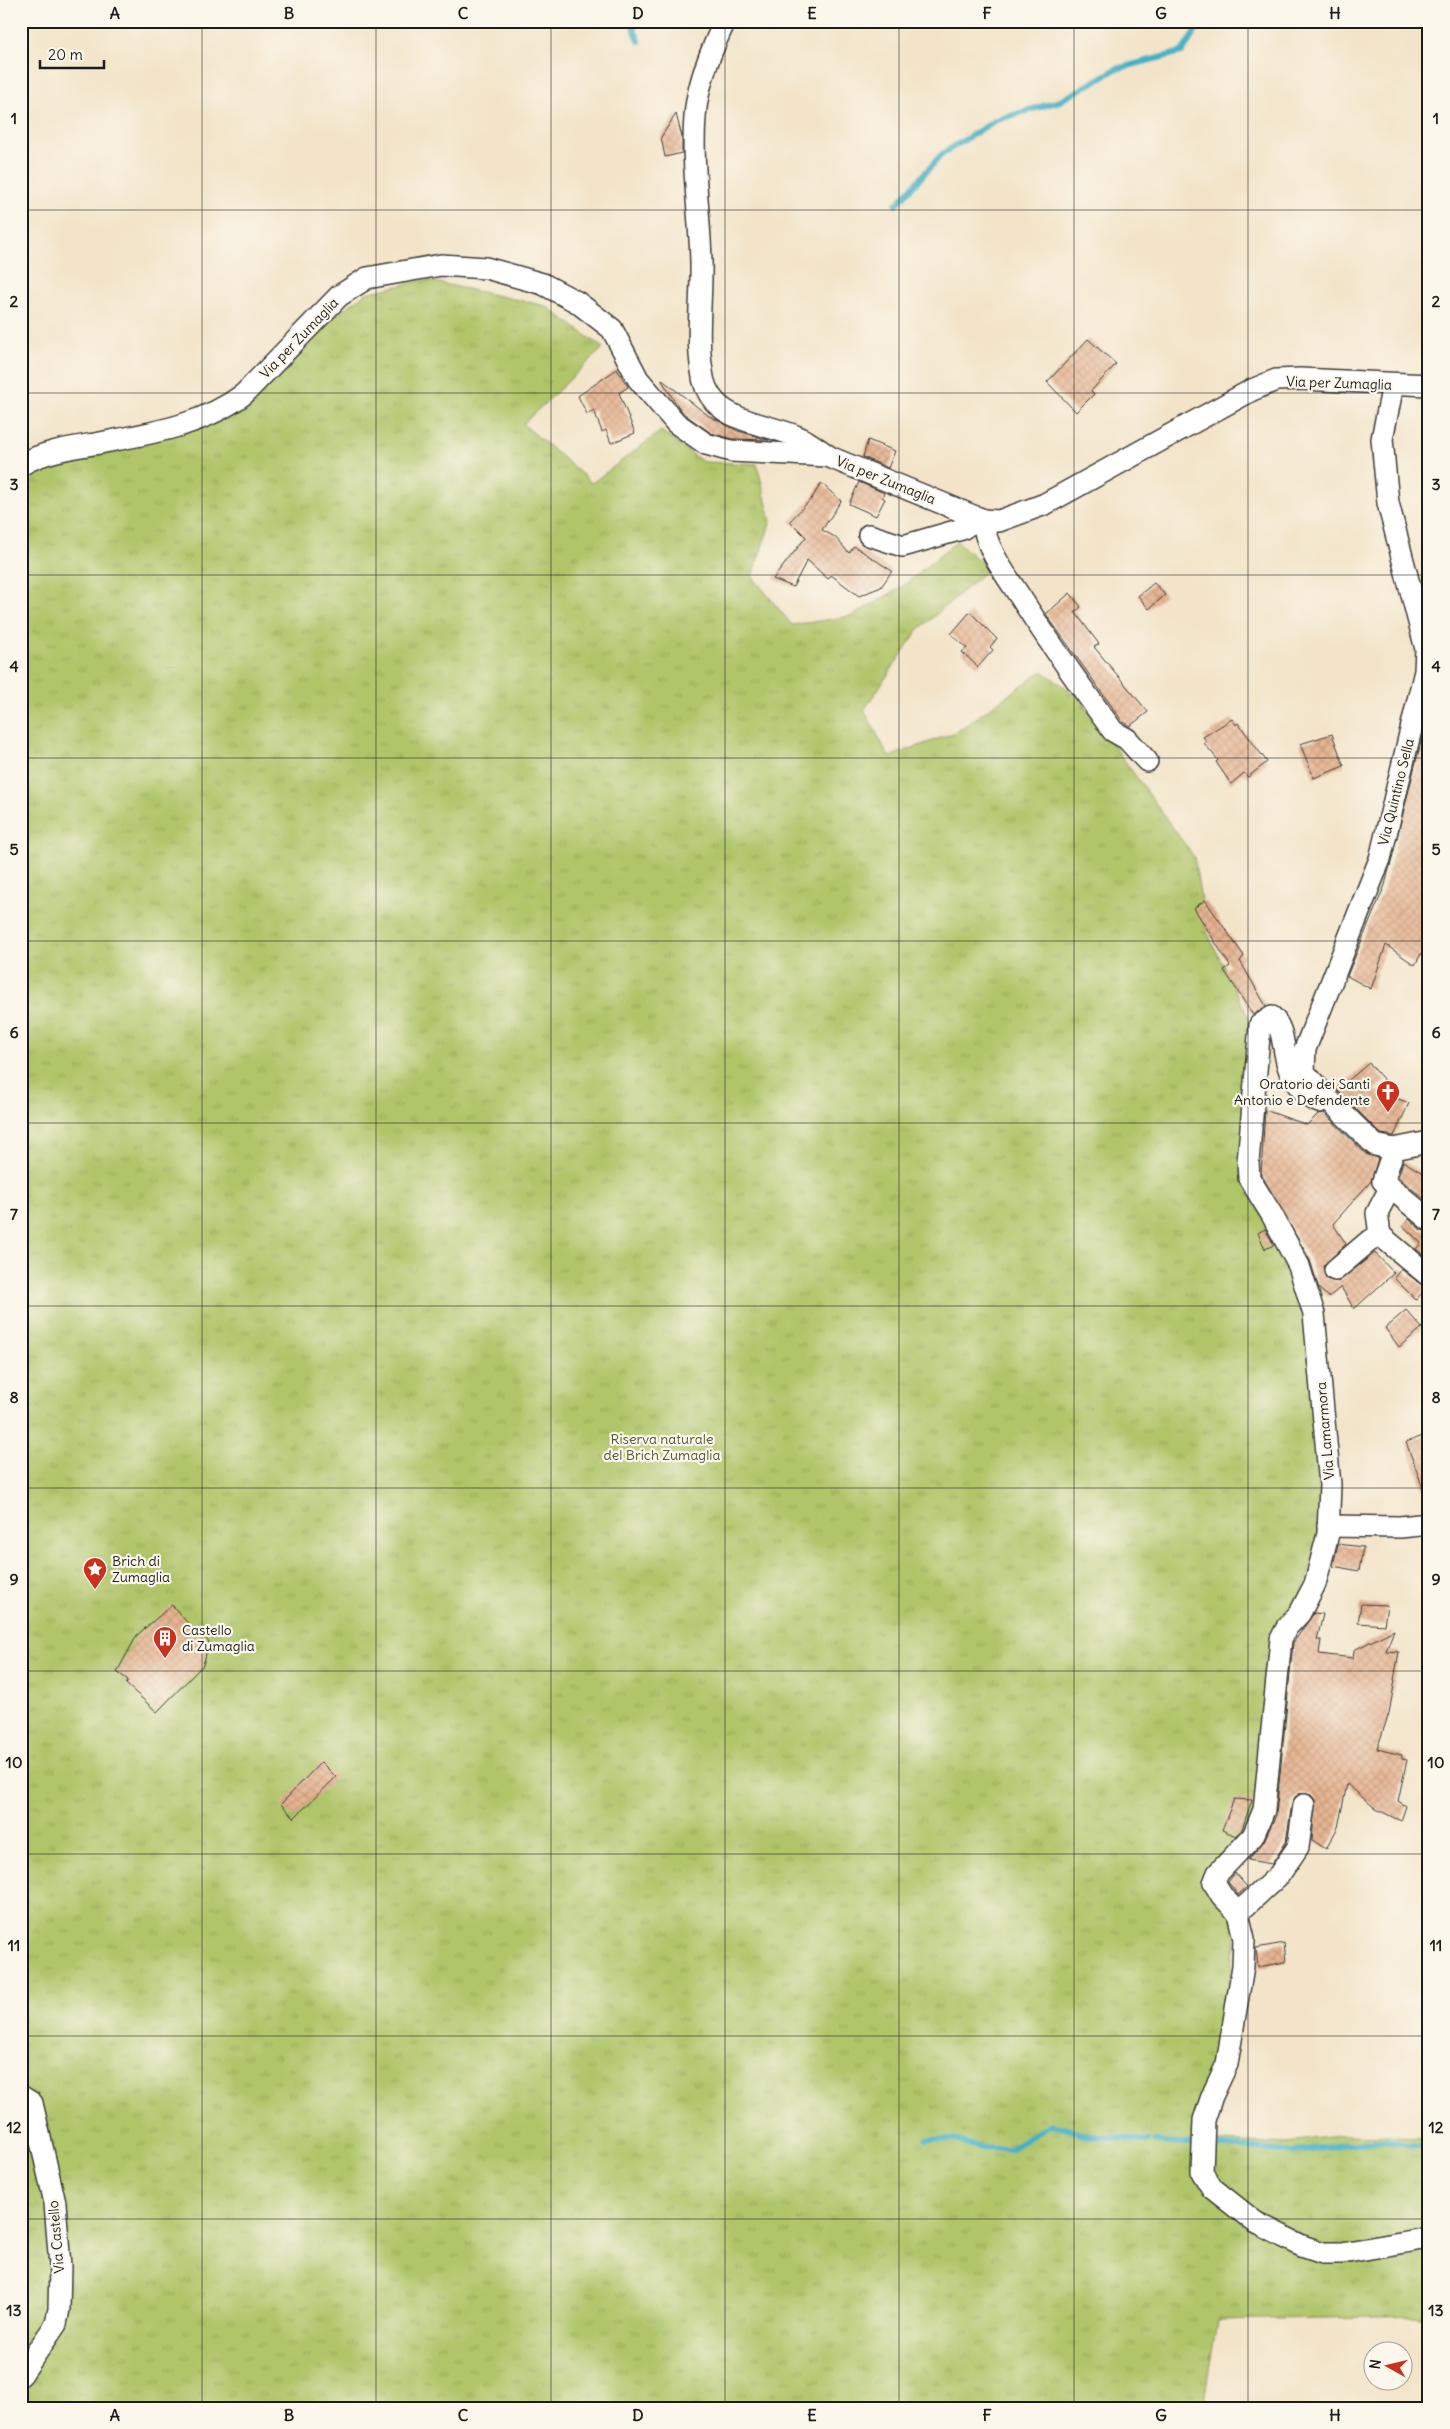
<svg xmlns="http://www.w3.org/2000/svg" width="1450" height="2429" font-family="Delius,sans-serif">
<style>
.park{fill:url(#park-tufts);stroke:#667042}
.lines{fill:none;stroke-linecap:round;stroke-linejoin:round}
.stream{stroke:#44b0c2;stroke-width:6}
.building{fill:url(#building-cross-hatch)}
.minor-casing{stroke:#3c3a36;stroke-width:24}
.minor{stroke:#fff;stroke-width:21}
.grid{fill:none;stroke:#1c1c1c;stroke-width:1;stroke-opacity:0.55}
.labels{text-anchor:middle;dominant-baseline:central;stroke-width:4.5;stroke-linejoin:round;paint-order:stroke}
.street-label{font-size:14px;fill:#1c1c1c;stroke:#fbf7ec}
.poi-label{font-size:14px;fill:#1c1c1c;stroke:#fbf7ec;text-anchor:start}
.park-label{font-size:14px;fill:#505737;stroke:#fbf7ec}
.neatline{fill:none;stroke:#1c1c1c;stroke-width:2}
.grid-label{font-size:16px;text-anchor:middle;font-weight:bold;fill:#1c1c1c}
</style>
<defs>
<pattern id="park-tufts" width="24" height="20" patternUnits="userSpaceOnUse" patternTransform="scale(1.25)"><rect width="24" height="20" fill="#b0c569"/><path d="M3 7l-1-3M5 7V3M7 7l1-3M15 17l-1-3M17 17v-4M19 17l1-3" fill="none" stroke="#97a95a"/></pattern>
<pattern id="building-cross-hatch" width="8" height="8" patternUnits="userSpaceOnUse" patternTransform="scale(1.25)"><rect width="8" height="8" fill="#e6b491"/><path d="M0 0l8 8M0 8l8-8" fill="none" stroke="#c59a7c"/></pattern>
</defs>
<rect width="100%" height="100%" fill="#fbf7ec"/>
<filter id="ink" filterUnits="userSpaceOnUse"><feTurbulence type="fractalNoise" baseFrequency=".02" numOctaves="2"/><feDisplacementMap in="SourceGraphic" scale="10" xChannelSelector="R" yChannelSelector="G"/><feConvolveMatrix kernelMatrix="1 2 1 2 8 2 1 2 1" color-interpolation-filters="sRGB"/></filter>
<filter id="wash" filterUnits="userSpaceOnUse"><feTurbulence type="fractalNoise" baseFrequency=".0096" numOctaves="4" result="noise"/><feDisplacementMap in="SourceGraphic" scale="20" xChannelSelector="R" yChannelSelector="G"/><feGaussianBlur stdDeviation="1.12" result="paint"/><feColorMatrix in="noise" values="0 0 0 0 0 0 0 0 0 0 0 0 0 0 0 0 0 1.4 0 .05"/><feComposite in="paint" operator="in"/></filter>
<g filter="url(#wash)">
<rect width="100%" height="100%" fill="#f3e4c9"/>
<!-- park -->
<path class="park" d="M 425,280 L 546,306 L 603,348 L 523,424 L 592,483 L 661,431 L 703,462 L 757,464 L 771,521 L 752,576 L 792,625 L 852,616 L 903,586 L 957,541 L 988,569 L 918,630 L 864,710 L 889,757 L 956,732 L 1042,671 L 1078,696 L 1194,857 L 1206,930 L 1254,1029 L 1241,1173 L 1280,1250 L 1308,1317 L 1321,1529 L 1307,1580 L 1298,1601 L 1255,1809 L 1247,1833 L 1217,1861 L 1236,1937 L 1219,2057 L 1194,2141 L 1269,2144 L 1347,2135 L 1429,2137 L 1429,2316 L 1217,2320 L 1203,2408 L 21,2408 L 21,474 L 30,469 L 142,443 L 228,417 L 322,325 L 366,293 Z"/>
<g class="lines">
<!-- stream -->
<g class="stream">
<path d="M 631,21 L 639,41"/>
<path d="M 896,205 L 942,154 L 996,120 L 1060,101 L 1116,69 L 1182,52 L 1202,21"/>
<path d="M 927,2139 L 955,2140 L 982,2148 L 1010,2149 L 1051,2124 L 1068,2128 L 1083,2135 L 1148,2141"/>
<path d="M 1155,2142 L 1295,2152 L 1377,2141 L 1429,2146"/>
</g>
</g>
<g id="blocks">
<!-- building -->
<g class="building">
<path d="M 676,114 L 682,137 L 682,153 L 665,157 L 661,137 Z"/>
<path d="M 1088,339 L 1116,364 L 1091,391 L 1094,394 L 1076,412 L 1047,382 Z"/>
<path d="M 617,369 L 628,387 L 619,393 L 635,433 L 611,443 L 606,430 L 602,432 L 594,410 L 587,414 L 578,396 Z"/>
<path d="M 661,379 L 709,416 L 738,431 L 769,440 L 733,439 L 711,433 L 684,414 L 675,402 Z"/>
<path d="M 868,440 L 895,451 L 888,468 L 863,457 Z"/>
<path d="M 859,482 L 884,493 L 882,497 L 885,499 L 876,516 L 849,504 Z"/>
<path d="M 821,483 L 841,501 L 822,530 L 835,537 L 849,553 L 854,546 L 892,571 L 881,587 L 859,596 L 831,575 L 828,579 L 807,560 L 793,587 L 773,579 L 806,537 L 790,521 L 812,498 Z"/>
<path d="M 1154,583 L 1165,595 L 1149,609 L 1138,596 Z"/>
<path d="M 1070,593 L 1081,607 L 1075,612 L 1099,644 L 1094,647 L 1148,712 L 1130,726 L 1122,721 L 1046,614 Z"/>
<path d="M 970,612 L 997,639 L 990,647 L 993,650 L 978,667 L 962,652 L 967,648 L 951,634 Z"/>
<path d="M 1232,719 L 1236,725 L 1238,723 L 1267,762 L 1248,777 L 1244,773 L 1231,784 L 1216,762 L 1218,760 L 1204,743 L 1207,741 L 1203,737 Z"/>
<path d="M 1425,726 L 1429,726 L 1429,939 L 1415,965 L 1386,945 L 1371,989 L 1347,976 L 1385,885 Z"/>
<path d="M 1332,734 L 1344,766 L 1314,778 L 1300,744 Z"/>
<path d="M 1205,900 L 1244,956 L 1240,961 L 1266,1006 L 1253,1015 L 1224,970 L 1230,966 L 1194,908 Z"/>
<path d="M 1369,1063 L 1385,1081 L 1375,1090 L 1409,1103 L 1394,1136 L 1381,1134 L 1337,1090 Z"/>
<path d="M 1265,1110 L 1307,1125 L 1318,1114 L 1324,1113 L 1366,1154 L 1378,1158 L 1371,1181 L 1333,1224 L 1346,1244 L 1323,1266 L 1326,1278 L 1338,1282 L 1375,1253 L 1394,1273 L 1354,1309 L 1341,1287 L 1329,1297 L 1319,1289 L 1310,1260 L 1261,1174 Z"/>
<path d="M 1403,1161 L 1429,1177 L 1429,1203 L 1398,1177 Z"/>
<path d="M 1409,1219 L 1421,1230 L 1429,1232 L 1429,1259 L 1416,1249 L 1421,1243 L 1403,1226 Z"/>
<path d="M 1265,1229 L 1274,1245 L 1265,1249 L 1258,1233 Z"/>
<path d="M 1401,1269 L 1426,1288 L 1416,1300 L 1394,1278 Z"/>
<path d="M 1406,1310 L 1422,1328 L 1399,1347 L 1385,1328 Z"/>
<path d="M 1429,1434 L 1429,1498 L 1427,1499 L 1406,1442 Z"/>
<path d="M 1338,1544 L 1363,1547 L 1359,1571 L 1333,1566 Z"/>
<path d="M 1361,1604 L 1387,1605 L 1384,1625 L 1358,1623 Z"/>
<path d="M 172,1605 L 198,1635 L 205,1636 L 209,1643 L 203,1665 L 157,1712 L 126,1684 L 128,1680 L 117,1672 L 137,1635 Z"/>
<path d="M 1314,1613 L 1323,1614 L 1317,1640 L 1321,1640 L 1319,1654 L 1353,1658 L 1354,1650 L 1394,1630 L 1386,1651 L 1399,1652 L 1394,1680 L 1395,1680 L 1389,1713 L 1377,1749 L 1402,1755 L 1402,1759 L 1407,1760 L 1398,1801 L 1406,1806 L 1401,1821 L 1376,1809 L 1347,1784 L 1338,1827 L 1326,1849 L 1312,1840 L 1315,1800 L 1311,1795 L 1300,1793 L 1295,1797 L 1292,1803 L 1286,1842 L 1272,1864 L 1248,1860 L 1264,1841 L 1276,1815 L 1293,1643 Z"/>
<path d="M 321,1762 L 336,1777 L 294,1818 L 281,1804 Z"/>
<path d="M 1234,1799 L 1252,1800 L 1242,1829 L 1236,1836 L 1222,1830 Z"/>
<path d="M 1235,1873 L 1247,1887 L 1238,1895 L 1228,1882 Z"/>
<path d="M 1284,1943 L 1286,1962 L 1258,1967 L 1256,1948 Z"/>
</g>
</g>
</g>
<g filter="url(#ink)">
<use href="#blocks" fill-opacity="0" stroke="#3c3a36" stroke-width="1"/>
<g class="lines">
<!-- minor casing -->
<g class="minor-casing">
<g id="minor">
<path d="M 725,21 C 712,48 700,78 696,107 C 690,158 700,211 701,262 C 702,298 696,336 702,371 C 703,382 708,394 715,402 C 734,423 774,426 798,437 C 808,441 818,449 827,455"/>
<path d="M 1393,385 L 1382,439 L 1388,503 L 1426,649 L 1425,671 L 1380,859 L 1305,1049 L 1304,1072 L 1325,1096 L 1375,1145 L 1394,1149 L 1429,1142"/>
<path d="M 21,465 C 42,452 70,448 94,444 C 146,434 201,427 244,394 L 339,296 L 367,278 L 441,265 L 486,268 L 543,284 L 577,302 L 612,329 L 638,379 L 676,423 L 706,444 L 731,451 L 827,456 L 983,520 L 999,521 L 1045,504 L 1252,390 L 1276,380 L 1300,379 L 1429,385"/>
<path d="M 983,520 C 985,548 1006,575 1021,598 C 1050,644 1081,687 1113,731 L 1127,739 L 1147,761"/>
<path d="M 869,535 L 903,546 L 962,529 L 979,518"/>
<path d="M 1325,1096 L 1319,1102 C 1313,1100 1310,1097 1306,1093 C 1276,1068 1291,1035 1272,1017 L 1260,1025 L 1248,1162 L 1249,1178 L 1272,1215 L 1299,1266 L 1314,1314 L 1330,1485 L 1328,1534 L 1315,1584 L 1300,1613 L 1287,1627 L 1281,1639 L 1264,1810 L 1253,1836 L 1218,1873 L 1214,1883 L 1222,1896 L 1238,1913 L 1244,1939 L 1243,1966 L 1227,2064 L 1212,2096 L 1204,2120 L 1202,2172 L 1212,2188 L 1255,2222 L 1302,2246 L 1323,2253 L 1342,2253 L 1429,2238"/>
<path d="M 1394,1149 L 1383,1181 L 1429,1220"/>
<path d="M 1390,1188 L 1377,1213 L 1380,1235 L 1429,1276"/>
<path d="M 1335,1270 L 1368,1242 L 1380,1235"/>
<path d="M 1328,1526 L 1400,1527 L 1429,1524"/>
<path d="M 1238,1913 L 1279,1875 L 1298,1847 L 1304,1805"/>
<path d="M 21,2096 L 32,2103 L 55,2203 L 60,2266 L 59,2309 L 56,2324 L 21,2375"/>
</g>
</g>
<!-- minor -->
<use href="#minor" class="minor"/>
</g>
</g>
<!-- grid -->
<path class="grid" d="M 202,21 L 202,2408M 376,21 L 376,2408M 551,21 L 551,2408M 725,21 L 725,2408M 899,21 L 899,2408M 1074,21 L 1074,2408M 1248,21 L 1248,2408M 21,210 L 1429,210M 21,393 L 1429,393M 21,575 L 1429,575M 21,758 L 1429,758M 21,941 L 1429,941M 21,1123 L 1429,1123M 21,1306 L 1429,1306M 21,1488 L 1429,1488M 21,1671 L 1429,1671M 21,1854 L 1429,1854M 21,2036 L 1429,2036M 21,2219 L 1429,2219"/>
<!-- icons -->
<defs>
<g id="church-pin" transform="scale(1.25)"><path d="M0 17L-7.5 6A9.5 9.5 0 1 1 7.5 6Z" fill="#c8321e" stroke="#fbf7ec"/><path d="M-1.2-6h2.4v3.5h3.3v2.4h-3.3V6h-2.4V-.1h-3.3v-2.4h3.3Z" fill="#fff"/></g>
<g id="sight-pin" transform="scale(1.25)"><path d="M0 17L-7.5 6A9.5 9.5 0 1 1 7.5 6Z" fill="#c8321e" stroke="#fbf7ec"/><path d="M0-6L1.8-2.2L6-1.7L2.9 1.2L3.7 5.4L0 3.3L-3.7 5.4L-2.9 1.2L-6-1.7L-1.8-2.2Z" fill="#fff"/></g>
<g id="building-pin" transform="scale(1.25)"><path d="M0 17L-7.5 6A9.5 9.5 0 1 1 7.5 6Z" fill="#c8321e" stroke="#fbf7ec"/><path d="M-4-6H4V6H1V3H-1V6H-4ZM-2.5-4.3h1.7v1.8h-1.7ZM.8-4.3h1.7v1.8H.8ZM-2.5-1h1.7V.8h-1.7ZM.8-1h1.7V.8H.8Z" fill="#fff"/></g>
</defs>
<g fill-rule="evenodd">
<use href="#church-pin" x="1388" y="1092"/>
<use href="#sight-pin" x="95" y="1569"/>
<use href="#building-pin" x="165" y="1638"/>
</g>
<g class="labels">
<!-- street labels -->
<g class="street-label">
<text transform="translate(299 338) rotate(-46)">Via per Zumaglia</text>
<text transform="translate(1339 383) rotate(2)">Via per Zumaglia</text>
<text transform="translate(886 480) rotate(22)">Via per Zumaglia</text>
<text transform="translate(1396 792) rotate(-76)">Via Quintino Sella</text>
<text transform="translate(1325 1431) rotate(-95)">Via Lamarmora</text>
<text transform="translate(56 2237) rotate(-95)">Via Castello</text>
</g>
<!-- poi labels -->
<g class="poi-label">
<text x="1370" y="1084" text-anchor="end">Oratorio dei Santi<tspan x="1370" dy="16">Antonio e Defendente</tspan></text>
<text x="112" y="1561">Brich di<tspan x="112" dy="16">Zumaglia</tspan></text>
<text x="182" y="1630">Castello<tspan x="182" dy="16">di Zumaglia</tspan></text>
</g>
<!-- park labels -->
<g class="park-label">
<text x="662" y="1439">Riserva naturale<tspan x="662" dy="16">del Brich Zumaglia</tspan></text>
</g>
</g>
<!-- margin -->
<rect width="1450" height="2429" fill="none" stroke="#fbf7ec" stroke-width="55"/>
<!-- north arrow -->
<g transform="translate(1388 2366) rotate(278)"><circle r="24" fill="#fbf7ec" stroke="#a29f99"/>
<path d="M0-4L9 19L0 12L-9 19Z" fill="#c8321e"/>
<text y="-8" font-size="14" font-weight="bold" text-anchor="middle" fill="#1c1c1c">N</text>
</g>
<!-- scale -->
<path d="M40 60v8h64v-8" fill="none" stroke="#1c1c1c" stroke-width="2.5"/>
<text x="48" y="60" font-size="15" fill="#1c1c1c" stroke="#fbf7ec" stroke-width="4" paint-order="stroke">20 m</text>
<rect x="28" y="28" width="1394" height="2374" class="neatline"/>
<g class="grid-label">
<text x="115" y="19">A</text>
<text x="289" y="19">B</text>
<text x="463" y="19">C</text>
<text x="638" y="19">D</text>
<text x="812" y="19">E</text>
<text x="987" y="19">F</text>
<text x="1161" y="19">G</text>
<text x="1335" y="19">H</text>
<text x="14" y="124">1</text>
<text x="1436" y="124">1</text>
<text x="14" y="307">2</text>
<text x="1436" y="307">2</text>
<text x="14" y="490">3</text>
<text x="1436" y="490">3</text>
<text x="14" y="672">4</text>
<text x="1436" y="672">4</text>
<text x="14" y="855">5</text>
<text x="1436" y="855">5</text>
<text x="14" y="1038">6</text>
<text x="1436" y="1038">6</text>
<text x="14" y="1220">7</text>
<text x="1436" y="1220">7</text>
<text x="14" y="1403">8</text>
<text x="1436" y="1403">8</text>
<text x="14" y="1585">9</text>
<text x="1436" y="1585">9</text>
<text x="14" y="1768">10</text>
<text x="1436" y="1768">10</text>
<text x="14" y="1951">11</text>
<text x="1436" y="1951">11</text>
<text x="14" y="2133">12</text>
<text x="1436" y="2133">12</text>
<text x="14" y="2316">13</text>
<text x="1436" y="2316">13</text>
<text x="115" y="2421">A</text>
<text x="289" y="2421">B</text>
<text x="463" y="2421">C</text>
<text x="638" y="2421">D</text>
<text x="812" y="2421">E</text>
<text x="987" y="2421">F</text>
<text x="1161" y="2421">G</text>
<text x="1335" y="2421">H</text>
</g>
</svg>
